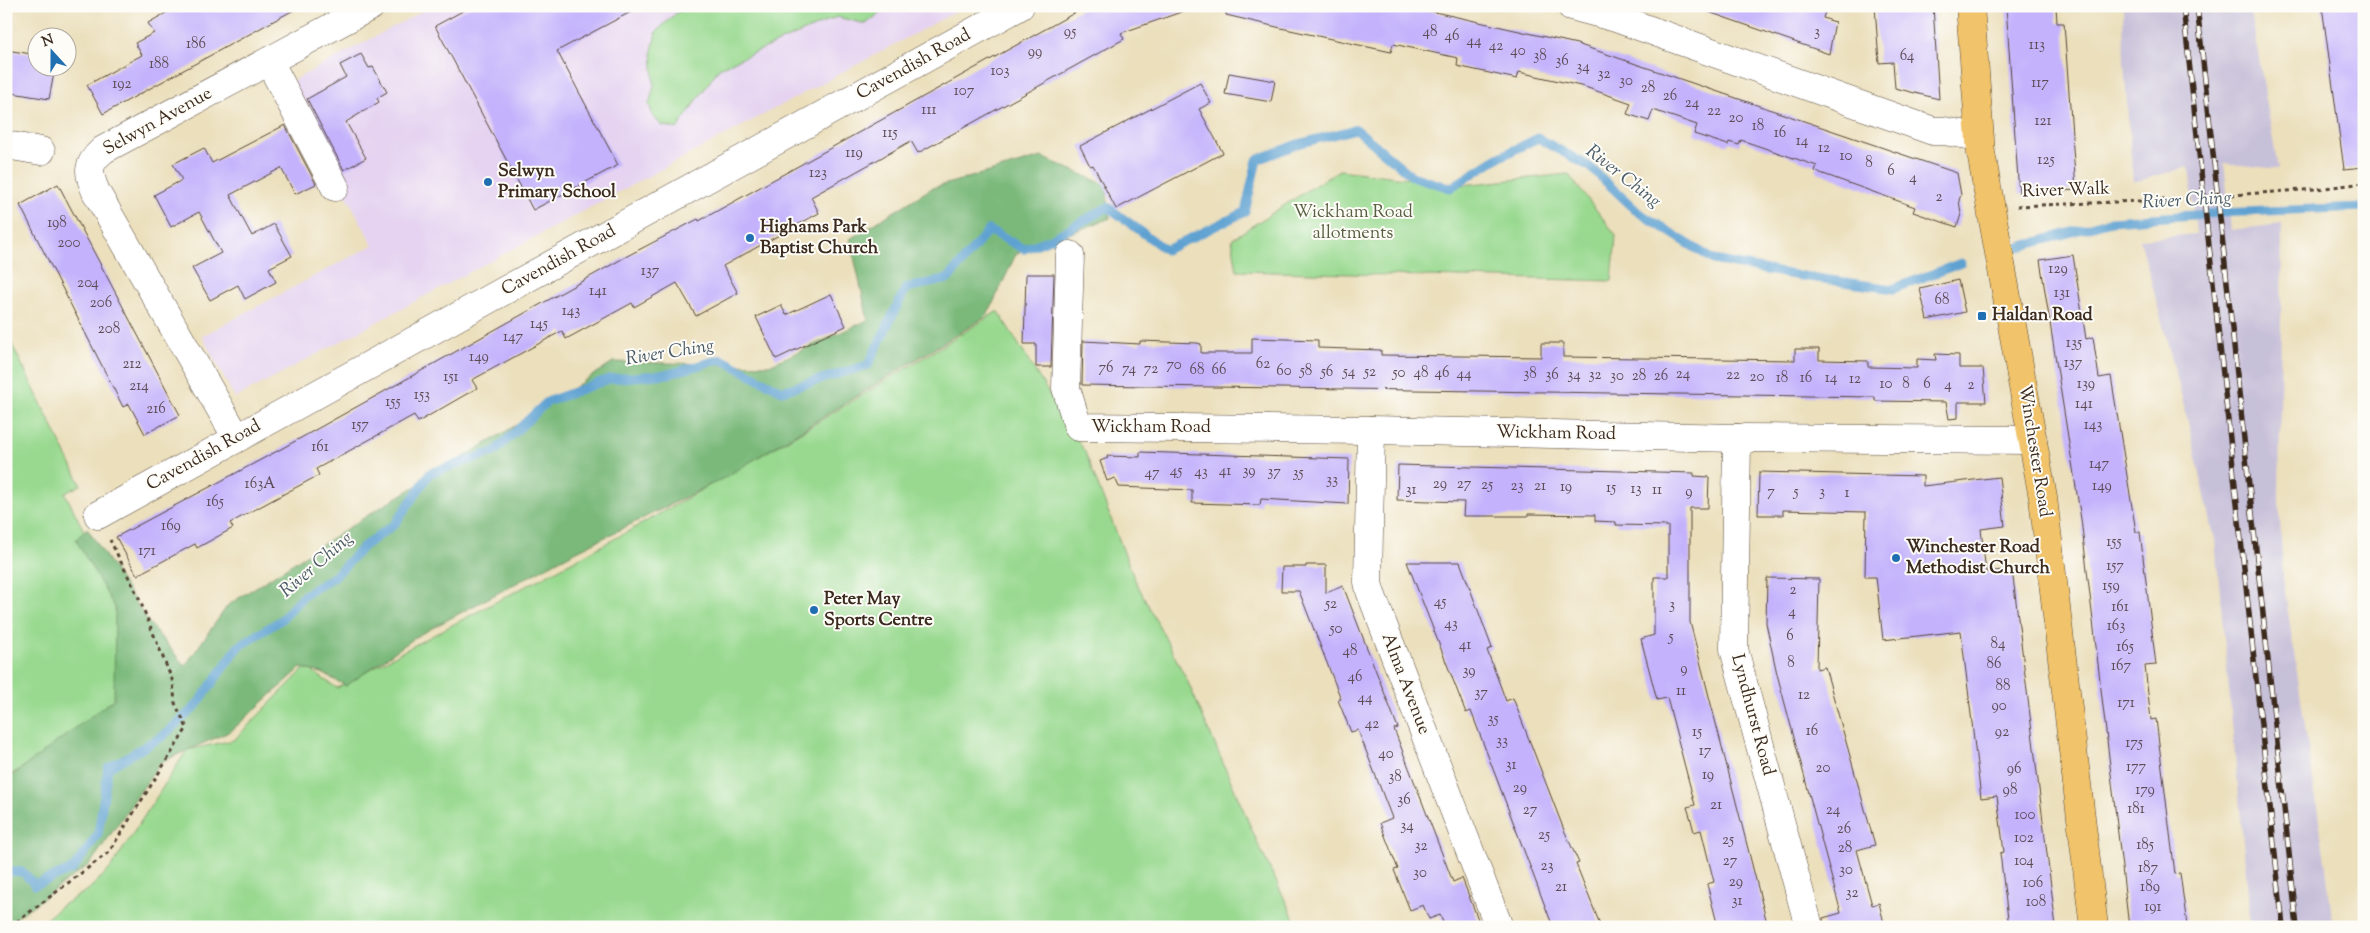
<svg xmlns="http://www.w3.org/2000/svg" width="2370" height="933" font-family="'Sorts Mill Goudy',serif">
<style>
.built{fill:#e5d3f1}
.industrial{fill:#c7c0d9}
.green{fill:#98d98f;stroke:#6a8256}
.forest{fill:#7ab97a;stroke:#5a724c}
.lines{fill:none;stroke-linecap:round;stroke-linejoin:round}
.stream{stroke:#5ea2d2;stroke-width:9}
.building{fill:#c4b3fc}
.minor-casing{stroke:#554536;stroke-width:29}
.major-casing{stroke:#554536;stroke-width:29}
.path{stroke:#554536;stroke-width:3;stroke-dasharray:4 4;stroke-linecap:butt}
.minor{stroke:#fff;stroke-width:28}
.major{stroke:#f1c36a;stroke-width:28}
.rail-casing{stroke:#3b2a1e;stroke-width:5.5}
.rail{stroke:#fdfcf7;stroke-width:4;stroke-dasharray:11;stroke-linecap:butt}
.poi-dot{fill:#1f6fb2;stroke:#fdfcf7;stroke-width:2}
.labels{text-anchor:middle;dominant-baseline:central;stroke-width:4;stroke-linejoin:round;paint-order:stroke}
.number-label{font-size:15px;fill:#5d4c56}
.street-label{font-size:18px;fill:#3b2a1e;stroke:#fdfcf7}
.poi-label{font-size:18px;font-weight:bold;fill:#3b2a1e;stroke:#fdfcf7;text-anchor:start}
.park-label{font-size:18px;fill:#575f40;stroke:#fdfcf7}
.water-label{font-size:19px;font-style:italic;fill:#495a66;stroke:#fdfcf7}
</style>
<rect width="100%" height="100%" fill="#fdfcf7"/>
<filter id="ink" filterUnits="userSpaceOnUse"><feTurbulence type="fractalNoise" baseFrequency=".02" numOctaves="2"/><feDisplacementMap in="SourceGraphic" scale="10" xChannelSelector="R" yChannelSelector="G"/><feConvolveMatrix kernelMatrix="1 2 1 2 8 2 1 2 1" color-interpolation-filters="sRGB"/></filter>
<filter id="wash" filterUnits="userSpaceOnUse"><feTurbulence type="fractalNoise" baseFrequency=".0096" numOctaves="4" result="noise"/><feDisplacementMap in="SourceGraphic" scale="20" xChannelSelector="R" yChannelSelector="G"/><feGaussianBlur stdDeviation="1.12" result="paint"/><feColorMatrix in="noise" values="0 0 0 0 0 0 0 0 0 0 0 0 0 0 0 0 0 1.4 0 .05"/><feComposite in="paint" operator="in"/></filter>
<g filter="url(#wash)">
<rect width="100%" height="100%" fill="#ebdfbc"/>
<!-- built -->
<path class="built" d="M 432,6 L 966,6 L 235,398 L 202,336 L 373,245 L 287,84 Z"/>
<!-- industrial -->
<path class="industrial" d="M 2123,6 L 2250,6 L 2278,169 L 2224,163 L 2231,230 L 2282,224 L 2279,501 L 2283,578 L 2326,868 L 2333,927 L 2251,927 L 2215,540 L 2185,409 L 2140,239 L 2196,234 L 2189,167 L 2133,182 L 2124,65 Z"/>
<!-- green -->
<g class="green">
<path d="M 689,6 L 888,6 L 888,7 L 866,24 L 837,17 L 719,68 L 677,129 L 661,125 L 653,116 L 649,104 L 654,86 L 652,51 L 656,32 L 675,14 Z"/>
<path d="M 1339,170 L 1463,185 L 1568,174 L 1616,235 L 1612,281 L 1237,271 L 1232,239 Z"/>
<path d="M 998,311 L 1085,452 L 1134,578 L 1187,680 L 1259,846 L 1298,927 L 37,927 L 61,906 L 88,890 L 110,869 L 187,750 L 234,740 L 306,667 L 337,688 C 433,633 531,585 627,532 C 753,462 876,388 998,311 Z"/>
<path d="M 6,332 L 81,485 L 65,493 L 118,599 L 117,706 L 6,778 Z"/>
</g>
<!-- forest -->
<path class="forest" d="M 1042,157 L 1106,185 L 1110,218 L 1016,254 L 987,316 L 724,478 L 569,555 L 419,635 L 346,686 L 322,673 L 301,668 L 231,731 L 161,762 L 90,864 L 6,925 L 6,777 L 13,775 L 114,699 L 115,608 L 76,540 L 87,528 L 149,623 L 185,666 L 228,605 L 373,512 L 523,421 L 613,362 L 769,365 L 868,320 L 850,239 L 932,188 Z"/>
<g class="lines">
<!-- stream -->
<g class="stream">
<path d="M 2016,248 L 2111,221 L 2220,213 L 2364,207"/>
<path d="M 6,875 L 8,871 L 23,872 L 35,885 L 73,869 L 98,834 L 108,768 L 163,736 L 196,706 L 238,647 L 281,620 L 304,595 L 335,576 L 364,546 L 395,524 L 430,473 L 494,452 L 547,402 L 609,379 L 669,374 L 721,359 L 782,391 L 868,365 L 906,288 L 948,279 L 989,230 L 1024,249 L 1053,238 L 1108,207 L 1166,250 L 1245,212 L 1257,160 L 1298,144 L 1356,129 L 1412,176 L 1450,188 L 1496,159 L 1538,138 L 1590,167 L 1638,212 L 1714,260 L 1788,274 L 1893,289 L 1961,263"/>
</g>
</g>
<g id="blocks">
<!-- building -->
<g class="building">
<path d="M 178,6 L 301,6 L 103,114 L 87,85 L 142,55 L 135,43 L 154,33 L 148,23 Z"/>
<path d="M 472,6 L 642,6 L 557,51 L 618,165 L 533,210 L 435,26 Z"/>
<path d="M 1087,6 L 1186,6 L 1187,10 L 1121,33 L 1124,39 L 918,153 L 911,141 L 811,197 L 819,213 L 723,266 L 738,293 L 696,316 L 677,283 L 634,307 L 632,303 L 566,339 L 562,331 L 472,380 L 477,388 L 418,422 L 414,415 L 338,457 L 316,469 L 319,475 L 230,523 L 233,528 L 197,548 L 195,544 L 137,575 L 116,537 L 281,449 L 629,255 L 698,219 L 699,221 Z"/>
<path d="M 1227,6 L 1408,6 L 1577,44 L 1957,173 L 1961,195 L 1959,200 L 1961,214 L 1957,227 L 1913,212 L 1915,207 L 1815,171 L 1817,166 L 1741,140 L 1739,145 L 1729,142 L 1728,145 L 1694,134 L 1697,125 L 1653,110 L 1649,121 L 1627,114 L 1631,103 L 1585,87 L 1519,72 L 1517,79 L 1457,66 L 1458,58 L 1393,44 L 1391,52 L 1281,28 L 1226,15 Z"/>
<path d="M 1703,6 L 1827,6 L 1823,18 L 1835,22 L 1829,54 L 1703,10 Z"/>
<path d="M 1875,6 L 1933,6 L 1939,99 L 1895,88 L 1893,62 L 1879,63 Z"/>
<path d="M 2006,6 L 2056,6 L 2057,23 L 2064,23 L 2076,190 L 2019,194 Z"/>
<path d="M 2322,6 L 2361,6 L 2364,23 L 2364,167 L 2344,169 Z"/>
<path d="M 6,50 L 38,55 L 38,68 L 55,68 L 49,99 L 6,92 Z"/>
<path d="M 361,54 L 369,68 L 373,67 L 387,92 L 377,98 L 379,102 L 346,122 L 366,158 L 344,170 L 307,99 L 346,77 L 340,65 Z"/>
<path d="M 1229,73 L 1275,81 L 1271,102 L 1225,94 Z"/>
<path d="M 1200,83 L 1211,103 L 1199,109 L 1223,153 L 1116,209 L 1093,165 L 1090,166 L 1080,146 Z"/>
<path d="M 285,125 L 316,184 L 295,194 L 281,168 L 230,195 L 252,236 L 274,224 L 292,256 L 269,268 L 276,282 L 245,299 L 238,285 L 210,300 L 192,268 L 221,253 L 199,212 L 171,227 L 154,195 L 182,180 L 173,164 L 204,148 L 212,163 Z"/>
<path d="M 58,184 L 180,415 L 145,434 L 129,404 L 123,407 L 20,205 Z"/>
<path d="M 2073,255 L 2086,339 L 2093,337 L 2099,378 L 2111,376 L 2136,532 L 2140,532 L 2156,665 L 2145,666 L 2151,720 L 2156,719 L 2175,874 L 2180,873 L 2187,925 L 2129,927 L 2081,519 L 2040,260 Z"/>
<path d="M 1026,274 L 1054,274 L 1051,367 L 1036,367 L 1036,344 L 1024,344 Z"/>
<path d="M 1958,280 L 1965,312 L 1927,320 L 1920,289 Z"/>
<path d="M 831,294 L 846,326 L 776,359 L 756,317 L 781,305 L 786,315 Z"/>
<path d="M 1252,338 L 1318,340 L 1318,348 L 1381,350 L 1381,355 L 1541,357 L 1541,343 L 1563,343 L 1563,357 L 1795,360 L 1795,349 L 1819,349 L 1819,360 L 1868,361 L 1868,367 L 1917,368 L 1917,359 L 1936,360 L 1935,354 L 1959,355 L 1959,368 L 1983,368 L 1986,402 L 1958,402 L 1958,418 L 1949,419 L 1946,402 L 1875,401 L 1875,397 L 1082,385 L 1083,341 L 1140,344 L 1140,341 L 1197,343 L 1201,344 L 1201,353 L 1252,353 Z"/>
<path d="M 1140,452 L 1349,459 L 1348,504 L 1261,499 L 1260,505 L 1192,503 L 1192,490 L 1119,487 L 1115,478 L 1107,481 L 1100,461 L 1108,458 L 1107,456 L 1140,457 Z"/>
<path d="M 1398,465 L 1694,473 L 1694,476 L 1709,477 L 1708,508 L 1690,508 L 1690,622 L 1768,927 L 1718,927 L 1707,884 L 1714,882 L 1701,830 L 1694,832 L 1691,820 L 1687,807 L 1695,805 L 1667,698 L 1657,700 L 1641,639 L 1654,635 L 1654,577 L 1668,577 L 1668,526 L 1616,525 L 1616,522 L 1595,521 L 1595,515 L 1528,514 L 1528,516 L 1463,516 L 1464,502 L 1397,500 Z"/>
<path d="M 1759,472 L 1923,476 L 1923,486 L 1999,477 L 2005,526 L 1981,529 L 1986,572 L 2012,569 L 2056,927 L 2009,927 L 2000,853 L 2004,852 L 1997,796 L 1981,798 L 1961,631 L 1883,640 L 1876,577 L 1865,577 L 1866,512 L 1783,510 L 1783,515 L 1758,515 Z"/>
<path d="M 1407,562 L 1460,562 L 1492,648 L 1487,650 L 1506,701 L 1513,698 L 1564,830 L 1579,863 L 1576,864 L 1601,927 L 1553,927 L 1471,711 L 1466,713 Z"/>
<path d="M 1306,565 L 1326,565 L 1326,593 L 1343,586 L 1398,728 L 1394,729 L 1453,882 L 1462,878 L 1481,927 L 1445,927 L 1440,915 L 1429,919 L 1423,905 L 1410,910 L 1394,870 L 1398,869 L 1380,823 L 1392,818 L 1358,730 L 1351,732 L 1338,700 L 1341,699 L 1299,591 L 1281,591 L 1282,567 L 1306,567 Z"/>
<path d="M 1767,578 L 1819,579 L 1817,669 L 1825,667 L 1875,845 L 1857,850 L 1872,905 L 1879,903 L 1885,927 L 1824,927 L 1823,918 L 1841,913 L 1777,674 L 1766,623 Z"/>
</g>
</g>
</g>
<g filter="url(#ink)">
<use href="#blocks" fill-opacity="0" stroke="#554536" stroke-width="1"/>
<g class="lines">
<!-- minor casing -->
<g class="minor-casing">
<g id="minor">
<path d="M 1571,6 L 1616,18 L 1933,131 L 1944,131 L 1979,137"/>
<path d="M 269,61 L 335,187"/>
<path d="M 6,145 L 41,151"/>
<path d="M 1070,255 L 1066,388 L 1078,427 L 1371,430 L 1737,438 L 2033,440"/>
<path d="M 1371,430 L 1368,582 L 1370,591 L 1499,927"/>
<path d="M 237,438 L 96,192 C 88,172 86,165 103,150 L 371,6"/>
<path d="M 1737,438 L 1734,649 L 1809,927"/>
<path d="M 98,515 L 1020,6"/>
</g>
</g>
<!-- major casing -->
<g class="major-casing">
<path id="major" d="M 1970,6 L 1981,153 L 2043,498 L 2094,927"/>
</g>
<!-- path -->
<g class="path">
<path d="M 2231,195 L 2316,189 L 2364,183"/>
<path d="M 2017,206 L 2189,199"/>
<path d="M 10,927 L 109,852 L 187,728 L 175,703 L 173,682 L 138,596 L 110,540"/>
</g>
<!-- minor -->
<use href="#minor" class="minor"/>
<!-- major -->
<use href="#major" class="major"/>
<!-- rail casing -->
<g class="rail-casing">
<g id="rail">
<path d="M 2183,6 L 2283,927"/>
<path d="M 2197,6 L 2297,927"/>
</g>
</g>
<!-- rail -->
<use href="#rail" class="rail"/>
</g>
</g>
<!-- markers -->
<g class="poi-dot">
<circle cx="488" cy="182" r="5"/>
<circle cx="750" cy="238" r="5"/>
<rect x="1977" y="311" width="10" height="10" rx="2.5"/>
<circle cx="1896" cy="558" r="5"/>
<circle cx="814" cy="610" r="5"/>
</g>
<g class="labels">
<!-- number labels -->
<g class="number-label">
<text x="1070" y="32">95</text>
<text x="1430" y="32">48</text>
<text x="1817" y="32">3</text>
<text x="1452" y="36">46</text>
<text x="1474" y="41">44</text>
<text x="196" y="44">186</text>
<text x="2037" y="45">113</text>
<text x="1496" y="46">42</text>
<text x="1518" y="51">40</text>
<text x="1035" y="52">99</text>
<text x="1540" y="56">38</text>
<text x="1907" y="56">64</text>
<text x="1562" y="61">36</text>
<text x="159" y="64">188</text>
<text x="1583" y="67">34</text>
<text x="1000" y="71">103</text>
<text x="1604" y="74">32</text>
<text x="1626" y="81">30</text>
<text x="2040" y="83">117</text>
<text x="122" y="84">192</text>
<text x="1648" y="88">28</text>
<text x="964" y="91">107</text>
<text x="1670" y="96">26</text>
<text x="1692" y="103">24</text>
<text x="929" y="110">111</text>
<text x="1714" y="111">22</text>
<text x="1736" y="118">20</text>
<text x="2043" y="121">121</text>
<text x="1758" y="126">18</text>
<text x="890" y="133">115</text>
<text x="1780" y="133">16</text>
<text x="1802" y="141">14</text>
<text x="1824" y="148">12</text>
<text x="854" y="153">119</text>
<text x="1846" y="156">10</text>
<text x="2046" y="160">125</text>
<text x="1869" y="163">8</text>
<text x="1891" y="171">6</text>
<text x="818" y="173">123</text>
<text x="1913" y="178">4</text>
<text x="1939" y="197">2</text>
<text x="57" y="223">198</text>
<text x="69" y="243">200</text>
<text x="2058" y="269">129</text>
<text x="650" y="271">137</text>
<text x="88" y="283">204</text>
<text x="598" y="291">141</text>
<text x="2062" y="293">131</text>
<text x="1942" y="300">68</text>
<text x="101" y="303">206</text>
<text x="571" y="311">143</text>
<text x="539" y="324">145</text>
<text x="109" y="329">208</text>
<text x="513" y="337">147</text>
<text x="2074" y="343">135</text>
<text x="479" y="357">149</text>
<text x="2073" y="363">137</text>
<text x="132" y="364">212</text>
<text x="1263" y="364">62</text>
<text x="1174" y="365">70</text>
<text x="1106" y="368">76</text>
<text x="1129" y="369">74</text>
<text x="1151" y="369">72</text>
<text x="1197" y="370">68</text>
<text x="1219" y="370">66</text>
<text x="1284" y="371">60</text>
<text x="1306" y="371">58</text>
<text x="1327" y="372">56</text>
<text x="1349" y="372">54</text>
<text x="1370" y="372">52</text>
<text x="1399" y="373">50</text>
<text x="1421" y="373">48</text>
<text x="1442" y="373">46</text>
<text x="1464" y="374">44</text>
<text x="1530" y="374">38</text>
<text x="1683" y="374">24</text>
<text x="1552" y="375">36</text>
<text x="1574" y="375">34</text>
<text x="1595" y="375">32</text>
<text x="1733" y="375">22</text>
<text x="1617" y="376">30</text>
<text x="1639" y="376">28</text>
<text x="1661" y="376">26</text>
<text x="451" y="377">151</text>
<text x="1757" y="377">20</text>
<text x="1782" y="378">18</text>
<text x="1806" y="378">16</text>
<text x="1831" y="378">14</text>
<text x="1855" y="379">12</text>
<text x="1886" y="384">10</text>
<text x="1906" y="384">8</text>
<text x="1927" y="384">6</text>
<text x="2086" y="384">139</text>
<text x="1948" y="385">4</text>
<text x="1971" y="385">2</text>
<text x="139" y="386">214</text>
<text x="422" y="395">153</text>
<text x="393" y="402">155</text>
<text x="2084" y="404">141</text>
<text x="156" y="409">216</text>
<text x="360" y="425">157</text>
<text x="2093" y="425">143</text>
<text x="320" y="447">161</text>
<text x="2099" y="464">147</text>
<text x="1176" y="471">45</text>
<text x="1225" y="471">41</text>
<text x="1249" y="471">39</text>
<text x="1201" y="472">43</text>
<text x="1274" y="472">37</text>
<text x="1152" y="473">47</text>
<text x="1298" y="473">35</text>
<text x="1332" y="480">33</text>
<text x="260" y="484">163A</text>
<text x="1440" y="484">29</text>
<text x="1464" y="484">27</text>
<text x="1487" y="485">25</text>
<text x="1517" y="486">23</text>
<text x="1540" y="486">21</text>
<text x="2102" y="486">149</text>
<text x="1566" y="487">19</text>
<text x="1611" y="488">15</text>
<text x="1636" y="489">13</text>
<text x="1411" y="490">31</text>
<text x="1657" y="490">11</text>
<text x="1689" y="492">9</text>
<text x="1771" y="492">7</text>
<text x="1796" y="492">5</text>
<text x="1822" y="492">3</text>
<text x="1847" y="493">1</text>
<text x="215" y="502">165</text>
<text x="171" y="526">169</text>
<text x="2114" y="542">155</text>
<text x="147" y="551">171</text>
<text x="2115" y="566">157</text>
<text x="2111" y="586">159</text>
<text x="1793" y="590">2</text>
<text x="1440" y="602">45</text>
<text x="1331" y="604">52</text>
<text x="1672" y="605">3</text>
<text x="2120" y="607">161</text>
<text x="1792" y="612">4</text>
<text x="1451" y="624">43</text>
<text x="2116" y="626">163</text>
<text x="1336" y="629">50</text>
<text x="1790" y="636">6</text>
<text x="1671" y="637">5</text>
<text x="1998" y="644">84</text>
<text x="1465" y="645">41</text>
<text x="2125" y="647">165</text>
<text x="1350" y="651">48</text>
<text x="1791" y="663">8</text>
<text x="1994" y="664">86</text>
<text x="2121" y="666">167</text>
<text x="1684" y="669">9</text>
<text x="1469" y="671">39</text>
<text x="1355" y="677">46</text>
<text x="2003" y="686">88</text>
<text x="1681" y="691">11</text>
<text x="1481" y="693">37</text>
<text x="1804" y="695">12</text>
<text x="1365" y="698">44</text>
<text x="2126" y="703">171</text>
<text x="1999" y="706">90</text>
<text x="1493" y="719">35</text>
<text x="1372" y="724">42</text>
<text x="1812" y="731">16</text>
<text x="1697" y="732">15</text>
<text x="2002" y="732">92</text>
<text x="1502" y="741">33</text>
<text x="2134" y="743">175</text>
<text x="1705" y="751">17</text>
<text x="1386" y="754">40</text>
<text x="1511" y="765">31</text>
<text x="2136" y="767">177</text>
<text x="1823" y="768">20</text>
<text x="2014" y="769">96</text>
<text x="1708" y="775">19</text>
<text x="1395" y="777">38</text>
<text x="1520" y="788">29</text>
<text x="2010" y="790">98</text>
<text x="2145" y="790">179</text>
<text x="1404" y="800">36</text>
<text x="1716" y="805">21</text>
<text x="2136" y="809">181</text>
<text x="1530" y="810">27</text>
<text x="1833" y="810">24</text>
<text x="2025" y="815">100</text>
<text x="1407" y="826">34</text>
<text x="1844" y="829">26</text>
<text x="1544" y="835">25</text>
<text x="2024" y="838">102</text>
<text x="1728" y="840">25</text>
<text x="2145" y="845">185</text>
<text x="1421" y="846">32</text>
<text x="1845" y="848">28</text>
<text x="1730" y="861">27</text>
<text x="2024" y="861">104</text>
<text x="1547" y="866">23</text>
<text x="2148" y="868">187</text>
<text x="1846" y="870">30</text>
<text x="1420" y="873">30</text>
<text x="1736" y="882">29</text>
<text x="2033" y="883">106</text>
<text x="1561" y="887">21</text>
<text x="2150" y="887">189</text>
<text x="1852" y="893">32</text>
<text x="1737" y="901">31</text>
<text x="2036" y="902">108</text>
<text x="2153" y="907">191</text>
</g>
<!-- street labels -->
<g class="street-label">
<text transform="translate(914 65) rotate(-29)">Cavendish Road</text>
<text transform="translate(158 122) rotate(-29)">Selwyn Avenue</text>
<text transform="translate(2066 191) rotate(-2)">River Walk</text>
<text transform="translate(559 261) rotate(-29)">Cavendish Road</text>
<text x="1151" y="428">Wickham Road</text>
<text transform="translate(1556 434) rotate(1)">Wickham Road</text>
<text transform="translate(2034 451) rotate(81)">Winchester Road</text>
<text transform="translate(204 456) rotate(-29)">Cavendish Road</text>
<text transform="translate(1405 684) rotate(69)">Alma Avenue</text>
<text transform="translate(1752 715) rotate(75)">Lyndhurst Road</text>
</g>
<!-- poi labels -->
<g class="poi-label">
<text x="498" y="172">Selwyn<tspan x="498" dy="21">Primary School</tspan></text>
<text x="760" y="228">Highams Park<tspan x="760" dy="21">Baptist Church</tspan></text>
<text x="1992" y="316">Haldan Road</text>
<text x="1906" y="548">Winchester Road<tspan x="1906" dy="21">Methodist Church</tspan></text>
<text x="824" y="600">Peter May<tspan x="824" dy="21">Sports Centre</tspan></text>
</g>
<!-- park labels -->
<g class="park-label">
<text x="1353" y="213">Wickham Road<tspan x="1353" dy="21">allotments</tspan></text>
</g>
<!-- water labels -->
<g class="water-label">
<text transform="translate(1623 177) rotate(38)">River Ching</text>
<text transform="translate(2187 201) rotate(-3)">River Ching</text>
<text transform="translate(670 353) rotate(-9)">River Ching</text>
<text transform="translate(317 565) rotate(-41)">River Ching</text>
</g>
</g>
<!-- margin -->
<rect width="2370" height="933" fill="none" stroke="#fdfcf7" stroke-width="25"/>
<!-- north arrow -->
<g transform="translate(52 52) rotate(339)"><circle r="24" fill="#fdfcf7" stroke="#afa8a0"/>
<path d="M0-4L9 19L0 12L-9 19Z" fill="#1f6fb2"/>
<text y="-8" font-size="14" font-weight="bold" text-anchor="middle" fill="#3b2a1e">N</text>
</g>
</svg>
